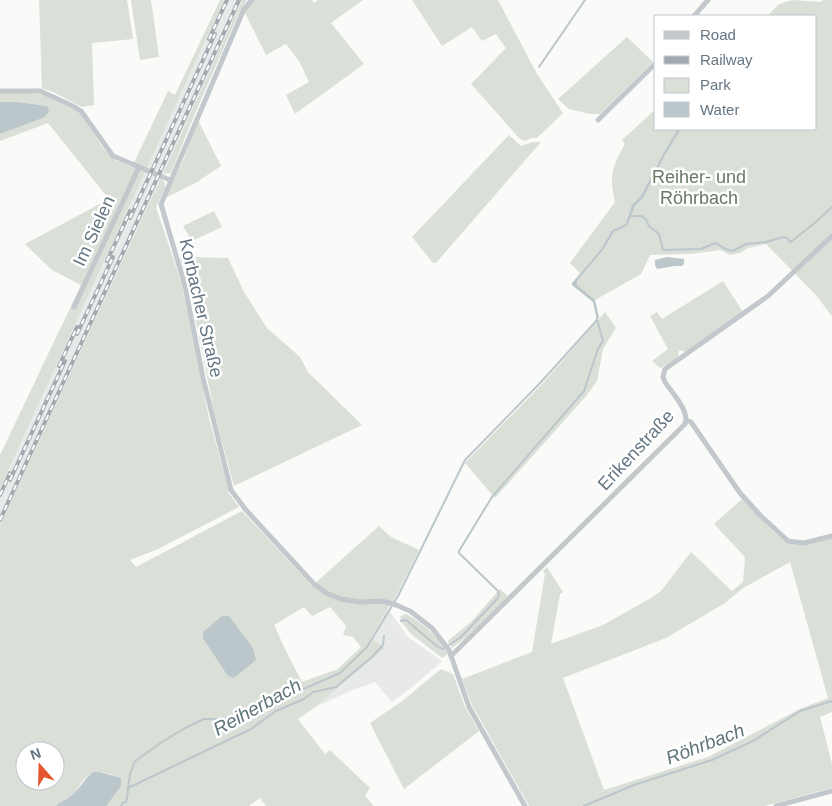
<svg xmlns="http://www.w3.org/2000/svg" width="832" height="806" font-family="Helvetica,sans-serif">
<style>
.built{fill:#e8e9e9}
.green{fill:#dadfd7;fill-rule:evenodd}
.water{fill:#bbc7cb}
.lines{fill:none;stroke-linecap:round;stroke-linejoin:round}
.stream{stroke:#bbc7cb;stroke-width:2}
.street{stroke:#c3c8cc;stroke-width:5}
.rail-casing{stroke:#a2aab0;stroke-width:4}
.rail{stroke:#fff;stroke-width:2;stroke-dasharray:5.5;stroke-linecap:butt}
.labels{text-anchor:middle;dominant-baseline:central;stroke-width:5;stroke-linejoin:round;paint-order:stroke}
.park-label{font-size:18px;fill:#687a64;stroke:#fff}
.street-label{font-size:18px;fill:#657683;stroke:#fff}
.water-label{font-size:19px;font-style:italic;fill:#60757c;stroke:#fff}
</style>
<rect width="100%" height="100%" fill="#fafaf8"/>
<!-- built -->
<g class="built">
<path d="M 224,0 L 242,0 L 163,174 L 0,525 L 0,488 Z"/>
<path d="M 388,609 L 408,637 L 442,661 L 412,687 L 392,702 L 375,682 L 350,691 L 314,708 L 384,648 L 371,638 Z"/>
</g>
<!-- green -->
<g class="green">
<path d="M 39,0 L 127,0 L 133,39 L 92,43 L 94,105 L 82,107 L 51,91 L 42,89 Z"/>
<path d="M 131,0 L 151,0 L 159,57 L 140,60 Z"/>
<path d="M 220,0 L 224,0 L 0,488 L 0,455 L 81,285 L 52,270 L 25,244 L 109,199 L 48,123 L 0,141 L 0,134 L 43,118 L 47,106 L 18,102 L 0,102 L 0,93 L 32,93 L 46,95 L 79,112 L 104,149 L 115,160 L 132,167 L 168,91 L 175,95 Z"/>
<path d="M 242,0 L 247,0 L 239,13 L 193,118 L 171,173 L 163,174 Z"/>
<path d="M 255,0 L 312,0 L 314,3 L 318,0 L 363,0 L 331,23 L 364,64 L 295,114 L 286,95 L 309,82 L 299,61 L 286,44 L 266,55 L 244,11 Z"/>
<path d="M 412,0 L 498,0 L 537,74 L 563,113 L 537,138 L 531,138 L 525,141 L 520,139 L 471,84 L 506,48 L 496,34 L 482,41 L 472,27 L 442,46 Z"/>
<path d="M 793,0 L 821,2 L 823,0 L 832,0 L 832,316 L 815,294 L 766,244 L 748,248 L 740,253 L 730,255 L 721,250 L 691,254 L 650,255 L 641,274 L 595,300 L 577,285 L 577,281 L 603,250 L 614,232 L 627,226 L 626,224 L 612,230 L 601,249 L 580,273 L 570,263 L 615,202 C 609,177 612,166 625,144 L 622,140 L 656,109 L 656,129 L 816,129 L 816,16 L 767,16 L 779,4 Z"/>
<path d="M 627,37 L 653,62 L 600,114 L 590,114 L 569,109 L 558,99 Z"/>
<path d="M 198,120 L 221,166 L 197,182 L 165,198 L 183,161 Z"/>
<path d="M 509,135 L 521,146 L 532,142 L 541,142 L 436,263 L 433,263 L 412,237 Z"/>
<path d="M 161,178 L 165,183 L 165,188 L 156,207 L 182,285 L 209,418 L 229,491 L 228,492 L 239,507 L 158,549 L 130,560 L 136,567 L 242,511 L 312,586 L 379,526 L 391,537 L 419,550 L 393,602 L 383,603 L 390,605 L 371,638 L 385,648 L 314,708 L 298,719 L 325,754 L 330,750 L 370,788 L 365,796 L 374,806 L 266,806 L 260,798 L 249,806 L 106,806 L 121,778 C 104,773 95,766 82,782 C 79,786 76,792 72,795 C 67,799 61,801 56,806 L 0,806 L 0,525 ZM 304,607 L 312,616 L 330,607 L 346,626 L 343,635 L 353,637 L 361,647 L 338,669 L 302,682 L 287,653 L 274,625 ZM 25,751 L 55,751 L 55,781 L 25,781 Z"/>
<path d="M 214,211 L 222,227 L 192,241 L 183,226 Z"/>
<path d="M 180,257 L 228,258 L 244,292 L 267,328 L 300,357 L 308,372 L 362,425 L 234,486 L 215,416 L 191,298 Z"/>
<path d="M 723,281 L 743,312 L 686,352 L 679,350 L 678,358 L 660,368 L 652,361 L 668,349 L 650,316 L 657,312 L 662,319 Z"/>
<path d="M 605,312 L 616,328 L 603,349 L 597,381 L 587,395 L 495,498 L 465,463 L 544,382 Z"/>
<path d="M 742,499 L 773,531 L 787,543 L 804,545 L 832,538 L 832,712 L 820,717 L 832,764 L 832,788 L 764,806 L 529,806 L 472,705 L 462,679 L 532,652 L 545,574 L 543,571 L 547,567 L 563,592 L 560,594 L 551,644 L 603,625 L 651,598 L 661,591 L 691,552 L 732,591 L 743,582 L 745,557 L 714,524 ZM 790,562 L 828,698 L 800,709 L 708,757 L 604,790 L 563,678 L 666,638 L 725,603 L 743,588 Z"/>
<path d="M 500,589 L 508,596 L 464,639 L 452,648 L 448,641 L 471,622 Z"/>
<path d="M 406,614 C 424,624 438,636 448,654 L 442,658 L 411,634 L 400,620 L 401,616 Z"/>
<path d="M 441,669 L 453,674 L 465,707 L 479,731 L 404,789 L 370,723 L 401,702 Z"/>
</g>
<!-- water -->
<g class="water">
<path d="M 0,102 L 18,102 L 47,106 L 49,112 L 43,118 L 0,134 Z"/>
<path d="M 678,129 L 681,129 L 665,155 L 643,198 L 635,206 L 627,226 L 614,232 L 603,250 L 577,281 L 577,285 L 595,300 L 599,317 L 597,320 L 593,302 L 572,285 L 572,283 L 601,249 L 612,230 L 626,224 L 632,205 L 641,196 L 663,154 Z"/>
<path d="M 667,257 L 684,259 L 684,264 L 682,266 L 675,266 L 657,269 L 655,265 L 655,260 Z"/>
<path d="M 222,616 L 229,616 L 253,648 L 256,660 L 234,678 L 228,676 L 203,638 L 203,632 Z"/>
<path d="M 93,772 L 100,772 L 121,778 L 121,786 L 106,806 L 56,806 C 61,801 68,799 73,794 C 81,787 85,778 93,772 Z"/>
</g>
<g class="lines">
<!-- stream -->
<g class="stream">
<path d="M 539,67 L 585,0"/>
<path d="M 630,216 L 641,216 L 645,218 L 649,226 L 659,234 L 663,250 L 701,249 L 715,243 L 726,249 L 733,251 L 746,244 L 766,242 L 783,237 L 787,238 L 790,242 L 792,241 L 817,221 L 832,207"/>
<path d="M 401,621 L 406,620 L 438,647 L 443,649 L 461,637 L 497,599 L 499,596 L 498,591 L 459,553 L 459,551 L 492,497 L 584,391 L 598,349 L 603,341 L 597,319"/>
<path d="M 128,788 L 251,729 L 276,711 L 304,699 L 313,692 L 336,687 L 373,656 L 383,645 L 384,636"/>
<path d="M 121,806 L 122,803 L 126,802 L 127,798 L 130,774 L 135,761 L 162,742 L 185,728 L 204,719 L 233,719 L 251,716 L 276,701 L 340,673 L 367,647 L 398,596 L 465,460 L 542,381 L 597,320"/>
<path d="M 584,806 L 634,785 L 712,760 L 753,741 L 800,711 L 832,701"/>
</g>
<!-- street -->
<g class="street">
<path d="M 252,0 L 244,9 L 161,204 L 185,286 L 203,378 L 231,490 L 246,510 L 314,584 L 326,593 L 341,599 L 360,602 L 382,601 L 396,605 L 410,611 L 432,628 L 449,650 L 469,707 L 525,806"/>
<path d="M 694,16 L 708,0"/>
<path d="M 0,91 L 40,91 L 73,106 L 81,111 L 113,156 L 170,180"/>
<path d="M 598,120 L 656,63"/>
<path d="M 74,307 L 139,167"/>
<path d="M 686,420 L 691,422 L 740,493 L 760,515 L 788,541 L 804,543 L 832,536"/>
<path d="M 451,656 L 685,424 C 690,411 672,393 665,382 L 663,377 L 665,369 L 768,296 L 832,236"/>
<path d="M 776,806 L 832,791"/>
</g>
<!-- rail casing -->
<g class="rail-casing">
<g id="rail">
<path d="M 209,39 L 227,0"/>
<path d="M 130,218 L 215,34"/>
<path d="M 107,261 L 130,211"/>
<path d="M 77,334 L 113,257"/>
<path d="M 59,366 L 77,327"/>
<path d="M 10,480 L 65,361"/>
<path d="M 0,495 L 10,473"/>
<path d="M 0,520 L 239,0"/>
</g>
</g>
<!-- rail -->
<use href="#rail" class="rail"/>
</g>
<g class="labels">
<!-- park labels -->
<g class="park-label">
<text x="699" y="177">Reiher- und<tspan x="699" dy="21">Röhrbach</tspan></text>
</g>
<!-- street labels -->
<g class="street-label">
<text transform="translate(94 231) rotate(-65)">Im Sielen</text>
<text transform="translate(201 308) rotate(77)">Korbacher Straße</text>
<text transform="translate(636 450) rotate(-47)">Erikenstraße</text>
</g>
<!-- water labels -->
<g class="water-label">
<text transform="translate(257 707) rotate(-29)">Reiherbach</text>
<text transform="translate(705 744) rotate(-21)">Röhrbach</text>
</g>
</g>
<!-- legend -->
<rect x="654" y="15" width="162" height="115" fill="#ffffff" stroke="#c1c8cd"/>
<rect x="664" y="31" width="25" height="8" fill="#c3c8cc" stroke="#c1c8cd"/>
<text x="700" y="40" font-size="15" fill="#657683">Road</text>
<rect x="664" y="56" width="25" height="8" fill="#a2aab0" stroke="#c1c8cd"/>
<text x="700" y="65" font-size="15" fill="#657683">Railway</text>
<rect x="664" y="78" width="25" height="15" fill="#dadfd7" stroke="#c1c8cd"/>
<text x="700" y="90" font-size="15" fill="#657683">Park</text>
<rect x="664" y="102" width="25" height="15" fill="#bbc7cb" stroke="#c1c8cd"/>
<text x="700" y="115" font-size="15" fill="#657683">Water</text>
<!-- north arrow -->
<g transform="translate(40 766) rotate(340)"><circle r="24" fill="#ffffff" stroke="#c1c8cd"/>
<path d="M0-4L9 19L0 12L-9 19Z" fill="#e4572e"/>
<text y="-8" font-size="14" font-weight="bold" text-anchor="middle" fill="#657683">N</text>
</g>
</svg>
